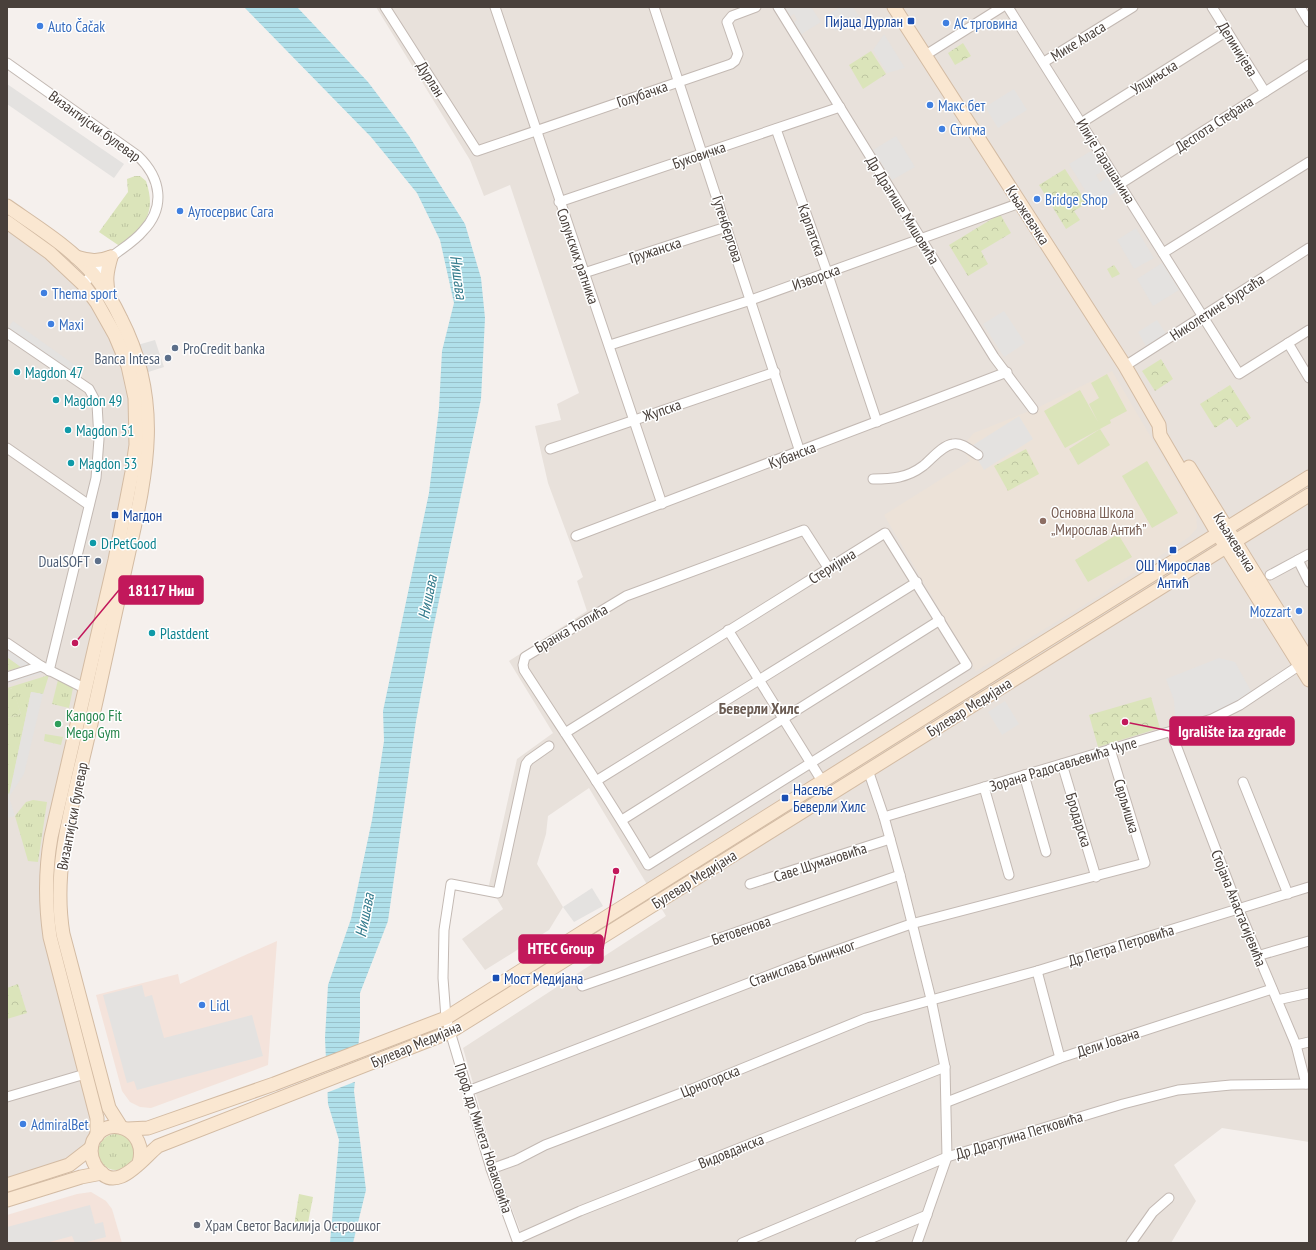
<svg xmlns="http://www.w3.org/2000/svg" width="1316" height="1250" font-family="'PT Sans Narrow',sans-serif">
<style>
.residential{fill:#e8e1db}
.commercial{fill:#f4e3db}
.education{fill:#ece2d8}
.grass{fill:url(#grass-tufts)}
.park{fill:url(#park-crowns)}
.pitch{fill:#dbe4ba}
.parking{fill:#e4e2e0}
.water{fill:url(#water-rules)}
.pier{fill:#f5f0ed}
.lines{fill:none;stroke-linecap:round;stroke-linejoin:round}
.street-casing{stroke:#c3b9b3;stroke-width:11}
.secondary-casing{stroke:#d3bba3;stroke-width:15}
.street{stroke:#fff;stroke-width:9}
.secondary{stroke:#fae7d1;stroke-width:13}
.transit-dot{fill:#1a4fb4;stroke:#fff;stroke-width:1.5}
.shop-dot{fill:#3f7fe0;stroke:#fff;stroke-width:1.5}
.service-dot{fill:#5c6f8a;stroke:#fff;stroke-width:1.5}
.culture-dot{fill:#0f9aa8;stroke:#fff;stroke-width:1.5}
.education-dot{fill:#8d6e63;stroke:#fff;stroke-width:1.5}
.leisure-dot{fill:#2e9e5b;stroke:#fff;stroke-width:1.5}
.worship-dot{fill:#6b7280;stroke:#fff;stroke-width:1.5}
.labels{text-anchor:middle;dominant-baseline:central;stroke-width:3;stroke-linejoin:round;paint-order:stroke}
.transit-label{font-size:15px;fill:#164399;stroke:#fff;text-anchor:start}
.shop-label{font-size:15px;fill:#366cbe;stroke:#fff;text-anchor:start}
.street-label{font-size:15px;fill:#49403b;stroke:#fff}
.service-label{font-size:15px;fill:#4e5e75;stroke:#fff;text-anchor:end}
.culture-label{font-size:15px;fill:#0d838f;stroke:#fff;text-anchor:start}
.education-label{font-size:15px;fill:#785e54;stroke:#fff;text-anchor:start}
.leisure-label{font-size:15px;fill:#27864d;stroke:#fff;text-anchor:start}
.worship-label{font-size:15px;fill:#5b616d;stroke:#fff;text-anchor:start}
.water-label{font-size:16px;font-style:italic;fill:#347b8c;stroke:#fff}
.neighbourhood-label{font-size:16px;font-weight:bold;fill:#6b5c53;stroke:#fff}
.leader{fill:none;stroke:#c2185b;stroke-width:1.5}
.callout-dot{fill:#c2185b;stroke:#fff;stroke-width:1.5}
.callout{fill:#c2185b;stroke:#c2185b;stroke-width:1.5}
.callout-label{font-size:16px;text-anchor:middle;font-weight:bold;fill:#fff}
</style>
<defs>
<pattern id="grass-tufts" width="24" height="20" patternUnits="userSpaceOnUse"><rect width="24" height="20" fill="#dbe4ba"/><path d="M3 7l-1-3M5 7V3M7 7l1-3M15 17l-1-3M17 17v-4M19 17l1-3" fill="none" stroke="#bdc5a1"/></pattern>
<pattern id="park-crowns" width="20" height="18" patternUnits="userSpaceOnUse"><rect width="20" height="18" fill="#dbe4ba"/><path d="M2 6a3 3 0 1 1 6 0M12 15a3 3 0 1 1 6 0" fill="none" stroke="#bdc5a1"/></pattern>
<pattern id="water-rules" width="6" height="5" patternUnits="userSpaceOnUse"><rect width="6" height="5" fill="#b0e0ea"/><path d="M0 2.5h6" fill="none" stroke="#99c1ca"/></pattern>
</defs>
<rect width="100%" height="100%" fill="#f5f0ed"/>
<!-- residential -->
<g class="residential">
<path d="M 376,7 L 1309,7 L 1309,1142 L 1222,1128 L 1174,1165 L 1196,1201 L 1171,1243 L 525,1243 L 499,1175 L 463,1048 L 666,916 L 589,788 L 548,816 L 546,834 L 537,864 L 563,907 L 549,930 L 485,970 L 462,939 L 503,909 L 489,885 L 517,759 L 553,733 L 509,661 L 587,611 L 577,581 L 583,577 L 548,483 L 535,426 L 561,420 L 557,404 L 579,393 L 510,185 L 484,196 L 470,160 Z"/>
<path d="M 7,226 L 54,260 L 94,304 L 128,377 L 133,443 L 43,875 L 91,1107 L 92,1130 L 86,1148 L 72,1161 L 7,1181 Z"/>
</g>
<!-- commercial -->
<g class="commercial">
<path d="M 277,941 L 268,1065 L 151,1108 L 140,1107 L 130,1102 L 122,1091 L 96,995 L 178,974 L 180,984 Z"/>
<path d="M 91,1192 L 106,1201 L 112,1209 L 122,1243 L 7,1243 L 7,1215 L 77,1194 Z"/>
</g>
<!-- education -->
<path class="education" d="M 1112,371 L 1196,514 L 1197,528 L 1189,537 L 1092,600 L 976,671 L 884,515 L 970,461 L 961,447 L 974,433 L 1039,407 Z"/>
<!-- grass -->
<g class="grass">
<path d="M 135,176 L 140,176 L 146,181 C 157,214 144,226 121,247 L 99,232 L 128,192 L 127,179 Z"/>
<path d="M 7,657 L 21,667 L 7,671 Z"/>
<path d="M 49,675 L 43,694 L 31,692 L 9,797 L 7,790 L 7,718 L 21,714 L 12,688 L 7,690 L 7,688 Z"/>
<path d="M 59,676 L 74,683 L 69,708 L 52,704 Z"/>
<path d="M 45,734 L 63,737 L 61,745 L 44,741 Z"/>
<path d="M 33,800 L 47,802 L 38,862 L 28,861 L 15,816 L 26,802 Z"/>
<circle cx="116" cy="1152" r="18"/>
</g>
<!-- park -->
<g class="park">
<path d="M 963,43 L 971,56 L 955,65 L 948,53 Z"/>
<path d="M 871,51 L 886,74 L 863,89 L 849,65 Z"/>
<path d="M 1065,169 L 1087,203 L 1074,211 L 1080,220 L 1066,229 L 1039,185 Z"/>
<path d="M 1000,214 L 1011,233 L 981,251 L 988,264 L 968,276 L 949,245 Z"/>
<path d="M 1114,265 L 1120,274 L 1112,278 L 1107,269 Z"/>
<path d="M 1161,359 L 1173,379 L 1155,391 L 1142,371 Z"/>
<path d="M 1230,385 L 1251,418 L 1237,427 L 1230,418 L 1215,428 L 1200,404 Z"/>
<path d="M 1026,449 L 1039,474 L 1008,491 L 994,466 Z"/>
<path d="M 13,688 L 21,714 L 7,718 L 7,690 Z"/>
<path d="M 1151,697 L 1160,728 L 1098,747 L 1089,715 Z"/>
<path d="M 18,984 L 27,1013 L 7,1019 L 7,988 Z"/>
<path d="M 299,1194 L 313,1197 L 307,1228 L 294,1226 Z"/>
</g>
<!-- pitch -->
<g class="pitch">
<path d="M 1107,374 L 1127,411 L 1110,420 L 1111,423 L 1065,448 L 1044,411 L 1080,390 L 1098,422 L 1089,404 L 1099,398 L 1091,383 Z"/>
<path d="M 1100,429 L 1110,445 L 1078,465 L 1069,449 Z"/>
<path d="M 1147,461 L 1178,513 L 1152,528 L 1122,476 Z"/>
<path d="M 1118,534 L 1132,557 L 1088,582 L 1075,560 Z"/>
</g>
<!-- parking -->
<g class="parking">
<path d="M 783,7 L 811,7 L 821,22 L 800,35 L 793,23 L 797,20 L 794,14 L 789,17 Z"/>
<path d="M 840,7 L 853,7 L 859,16 L 835,31 L 825,17 Z"/>
<path d="M 884,34 L 905,68 L 887,73 L 873,50 Z"/>
<path d="M 7,84 L 124,164 L 114,178 L 7,104 Z"/>
<path d="M 1014,89 L 1027,110 L 998,128 L 985,107 Z"/>
<path d="M 896,136 L 915,167 L 892,180 L 873,150 Z"/>
<path d="M 1091,151 L 1103,171 L 1096,175 L 1100,182 L 1107,177 L 1116,192 L 1094,205 L 1069,164 Z"/>
<path d="M 1136,228 L 1154,258 L 1134,269 L 1117,240 Z"/>
<path d="M 1162,263 L 1179,290 L 1153,306 L 1137,279 Z"/>
<path d="M 1004,311 L 1025,343 L 1004,357 L 983,324 Z"/>
<path d="M 1157,320 L 1167,335 L 1147,348 L 1138,332 Z"/>
<path d="M 13,321 L 79,368 L 74,375 L 8,328 Z"/>
<path d="M 155,340 L 164,367 L 142,374 L 134,346 Z"/>
<path d="M 1019,416 L 1033,439 L 984,470 L 970,447 Z"/>
<path d="M 7,643 L 35,662 L 21,667 L 7,657 Z"/>
<path d="M 1219,658 L 1235,662 L 1252,693 L 1231,707 L 1176,726 L 1174,700 L 1166,679 Z"/>
<path d="M 41,666 L 43,673 L 7,684 L 7,677 Z"/>
<path d="M 31,692 L 43,694 L 24,774 L 9,797 L 15,816 L 7,818 L 7,790 L 9,795 Z"/>
<path d="M 1005,701 L 1019,724 L 1002,735 L 988,712 Z"/>
<path d="M 592,888 L 603,906 L 574,922 L 563,907 Z"/>
<path d="M 142,985 L 145,997 L 152,995 L 164,1038 L 252,1015 L 263,1056 L 137,1090 L 134,1081 L 127,1083 L 103,995 Z"/>
<path d="M 90,1205 L 95,1224 L 103,1222 L 106,1237 L 83,1243 L 75,1243 L 72,1236 L 46,1243 L 7,1243 L 7,1227 Z"/>
</g>
<!-- water -->
<path class="water" d="M 244,7 L 297,7 L 368,82 L 409,136 L 465,224 L 481,278 L 485,318 L 481,399 L 432,634 L 416,721 L 388,921 L 360,993 L 360,1028 L 354,1091 L 366,1190 L 353,1243 L 330,1243 L 339,1140 L 328,1104 L 325,1038 L 328,985 L 351,919 L 372,820 L 384,741 L 383,711 L 429,493 L 439,408 L 442,351 L 454,303 L 440,240 L 417,193 L 371,137 Z"/>
<!-- pier -->
<path class="pier" d="M 360,1045 L 357,1081 L 326,1093 L 324,1059 Z"/>
<g class="lines">
<!-- street casing -->
<g class="street-casing">
<g id="street">
<path d="M 385,7 L 477,151 L 731,64 L 735,61 L 738,54 L 727,22 L 732,16 L 756,7"/>
<path d="M 495,7 C 550,173 607,338 662,504"/>
<path d="M 654,7 L 800,452"/>
<path d="M 778,7 L 994,357 L 1033,409"/>
<path d="M 1008,7 L 1239,374 L 1309,330"/>
<path d="M 1212,7 L 1265,92"/>
<path d="M 1300,7 L 1309,22"/>
<path d="M 924,56 L 1002,7"/>
<path d="M 1044,62 L 1133,7"/>
<path d="M 7,63 L 138,156 C 161,178 166,207 143,231 C 134,242 121,249 110,258 C 101,267 92,275 83,284"/>
<path d="M 1081,123 L 1227,31"/>
<path d="M 776,129 L 827,272 L 877,422"/>
<path d="M 1120,184 L 1309,64"/>
<path d="M 559,202 L 840,107"/>
<path d="M 1163,253 L 1309,162"/>
<path d="M 584,273 L 726,227"/>
<path d="M 7,333 L 89,389 L 97,404 L 99,439 L 96,478 L 49,671"/>
<path d="M 1288,343 L 1309,378"/>
<path d="M 610,345 L 751,300 L 1020,203"/>
<path d="M 1125,366 L 1309,248"/>
<path d="M 7,448 L 89,505"/>
<path d="M 550,449 L 775,372"/>
<path d="M 873,479 C 892,479 907,478 923,466 C 932,459 941,446 953,444 C 962,442 971,451 978,455"/>
<path d="M 576,536 L 1007,372"/>
<path d="M 1298,560 L 1309,582"/>
<path d="M 1270,575 L 1309,554"/>
<path d="M 728,630 L 822,781"/>
<path d="M 7,643 L 41,666 L 84,688"/>
<path d="M 7,677 L 41,666"/>
<path d="M 1171,732 L 1239,910 L 1296,1045 L 1306,1084"/>
<path d="M 565,733 L 885,533 L 967,665 L 648,865 C 609,798 566,735 524,670 L 523,665 L 525,657 L 626,596 L 804,530 L 829,569"/>
<path d="M 1062,764 L 1096,877"/>
<path d="M 868,770 L 884,817 L 900,875 L 931,999 L 945,1067 L 947,1157 L 917,1243"/>
<path d="M 1024,775 L 1046,852"/>
<path d="M 596,781 L 917,582"/>
<path d="M 1243,782 L 1288,894"/>
<path d="M 984,787 L 1009,875"/>
<path d="M 884,817 L 1212,719 L 1240,705 L 1300,665"/>
<path d="M 622,820 L 940,620"/>
<path d="M 750,884 L 890,839"/>
<path d="M 1257,956 L 1309,941"/>
<path d="M 1037,971 L 1060,1058"/>
<path d="M 582,986 L 900,875"/>
<path d="M 1277,1000 L 1309,993"/>
<path d="M 1296,1045 L 1309,1042"/>
<path d="M 468,1091 L 806,961 L 911,924 L 1145,863 L 1110,749"/>
<path d="M 7,1097 L 85,1074"/>
<path d="M 947,1102 L 1060,1058 L 1272,989"/>
<path d="M 491,1169 L 516,1160 L 545,1145 L 692,1089 L 866,1018 L 1037,971 L 1309,887"/>
<path d="M 517,1239 L 580,1211 L 945,1067"/>
<path d="M 518,1243 L 491,1169 L 446,1018 L 443,978 L 444,930 L 451,884 L 498,893 L 526,764 L 529,760 L 549,746"/>
<path d="M 742,1243 L 947,1157 L 1123,1104 L 1178,1090 L 1231,1085 L 1309,1084"/>
<path d="M 860,1243 L 927,1215"/>
<path d="M 1131,1243 L 1153,1212 L 1169,1198"/>
</g>
</g>
<!-- secondary casing -->
<g class="secondary-casing">
<g id="secondary">
<path d="M 894,7 L 1125,366 L 1159,425 L 1160,435 L 1218,534 L 1309,680"/>
<path d="M 7,206 C 37,227 70,247 94,275 C 105,289 114,304 121,319 C 168,411 142,489 122,583 C 109,641 97,700 83,758 C 69,816 53,874 63,934 L 109,1108 L 121,1127"/>
<path d="M 7,222 L 50,253 L 83,284 L 97,303 L 115,335 L 128,366 L 135,398 L 136,445 L 132,472 L 115,560 L 51,837 C 45,871 45,902 50,937 L 97,1118 L 97,1136"/>
<path d="M 76,257 C 89,261 99,262 111,257"/>
<path d="M 109,294 C 105,281 107,271 111,257"/>
<path d="M 1189,467 L 1309,661"/>
<path d="M 128,1129 L 148,1128 L 274,1084 L 446,1018 L 1028,652 L 1309,477"/>
<path d="M 139,1163 C 149,1130 107,1112 93,1141 C 90,1149 91,1158 95,1165 C 115,1198 142,1159 158,1146 L 450,1032 L 1309,495"/>
<path d="M 7,1185 L 69,1165 L 91,1148"/>
<path d="M 7,1200 L 81,1177 L 102,1173"/>
</g>
</g>
<!-- street -->
<use href="#street" class="street"/>
<!-- secondary -->
<use href="#secondary" class="secondary"/>
</g>
<!-- markers -->
<g class="transit-dot">
<rect x="907" y="17" width="8" height="8" rx="2"/>
<rect x="111" y="511" width="8" height="8" rx="2"/>
<rect x="1169" y="546" width="8" height="8" rx="2"/>
<rect x="781" y="794" width="8" height="8" rx="2"/>
<rect x="492" y="974" width="8" height="8" rx="2"/>
</g>
<g class="shop-dot">
<circle cx="946" cy="23" r="4"/>
<circle cx="40" cy="26" r="4"/>
<circle cx="930" cy="105" r="4"/>
<circle cx="942" cy="129" r="4"/>
<circle cx="1037" cy="199" r="4"/>
<circle cx="180" cy="211" r="4"/>
<circle cx="44" cy="293" r="4"/>
<circle cx="51" cy="324" r="4"/>
<circle cx="1299" cy="611" r="4"/>
<circle cx="202" cy="1005" r="4"/>
<circle cx="23" cy="1124" r="4"/>
</g>
<g class="service-dot">
<circle cx="175" cy="348" r="4"/>
<circle cx="168" cy="358" r="4"/>
<circle cx="98" cy="561" r="4"/>
</g>
<g class="culture-dot">
<circle cx="17" cy="372" r="4"/>
<circle cx="56" cy="400" r="4"/>
<circle cx="68" cy="430" r="4"/>
<circle cx="71" cy="463" r="4"/>
<circle cx="93" cy="543" r="4"/>
<circle cx="152" cy="633" r="4"/>
</g>
<circle class="education-dot" cx="1043" cy="521" r="4"/>
<circle class="leisure-dot" cx="58" cy="724" r="4"/>
<circle class="worship-dot" cx="197" cy="1225" r="4"/>
<g class="labels">
<!-- transit labels -->
<g class="transit-label">
<text x="903" y="21" text-anchor="end">Пијаца Дурлан</text>
<text x="123" y="515">Магдон</text>
<text x="1173" y="565" text-anchor="middle">ОШ Мирослав<tspan x="1173" dy="17">Антић</tspan></text>
<text x="793" y="789">Насеље<tspan x="793" dy="17">Беверли Хилс</tspan></text>
<text x="504" y="978">Мост Медијана</text>
</g>
<!-- shop labels -->
<g class="shop-label">
<text x="954" y="23">АС трговина</text>
<text x="48" y="26">Auto Čačak</text>
<text x="938" y="105">Макс бет</text>
<text x="950" y="129">Стигма</text>
<text x="1045" y="199">Bridge Shop</text>
<text x="188" y="211">Аутосервис Сага</text>
<text x="52" y="293">Thema sport</text>
<text x="59" y="324">Maxi</text>
<text x="1291" y="611" text-anchor="end">Mozzart</text>
<text x="210" y="1005">Lidl</text>
<text x="31" y="1124">AdmiralBet</text>
</g>
<!-- street labels -->
<g class="street-label">
<text transform="translate(1078 41) rotate(-32)">Мике Аласа</text>
<text transform="translate(1238 49) rotate(58)">Делинијева</text>
<text transform="translate(1154 77) rotate(-32)">Улцињска</text>
<text transform="translate(431 79) rotate(58)">Дурлан</text>
<text transform="translate(642 94) rotate(-19)">Голубачка</text>
<text transform="translate(1214 124) rotate(-33)">Деспота Стефана</text>
<text transform="translate(95 126) rotate(36)">Византијски булевар</text>
<text transform="translate(699 155) rotate(-19)">Буковичка</text>
<text transform="translate(1106 161) rotate(58)">Илије Гарашанина</text>
<text transform="translate(903 210) rotate(58)">Др Драгише Мишовића</text>
<text transform="translate(1028 215) rotate(57)">Књажевачка</text>
<text transform="translate(728 229) rotate(72)">Гутенбергова</text>
<text transform="translate(812 230) rotate(70)">Карпатска</text>
<text transform="translate(655 250) rotate(-18)">Гружанска</text>
<text transform="translate(578 256) rotate(71)">Солунских ратника</text>
<text transform="translate(816 277) rotate(-20)">Изворска</text>
<text transform="translate(1217 307) rotate(-33)">Николетине Бурсаћа</text>
<text transform="translate(662 410) rotate(-19)">Жупска</text>
<text transform="translate(792 455) rotate(-21)">Кубанска</text>
<text transform="translate(1235 542) rotate(58)">Књажевачка</text>
<text transform="translate(832 566) rotate(-32)">Стеријина</text>
<text transform="translate(571 628) rotate(-30)">Бранка Ћопића</text>
<text transform="translate(969 707) rotate(-32)">Булевар Медијана</text>
<text transform="translate(1063 764) rotate(-17)">Зорана Радосављевића Чупе</text>
<text transform="translate(1127 806) rotate(73)">Сврљишка</text>
<text transform="translate(72 816) rotate(-79)">Византијски булевар</text>
<text transform="translate(1079 820) rotate(73)">Бродарска</text>
<text transform="translate(820 862) rotate(-18)">Саве Шумановића</text>
<text transform="translate(694 879) rotate(-32)">Булевар Медијана</text>
<text transform="translate(1239 908) rotate(68)">Стојана Анастасијевића</text>
<text transform="translate(741 930) rotate(-19)">Бетовенова</text>
<text transform="translate(1121 945) rotate(-17)">Др Петра Петровића</text>
<text transform="translate(802 963) rotate(-20)">Станислава Биничког</text>
<text transform="translate(1108 1042) rotate(-18)">Дели Јована</text>
<text transform="translate(416 1044) rotate(-23)">Булевар Медијана</text>
<text transform="translate(710 1081) rotate(-22)">Црногорска</text>
<text transform="translate(1019 1135) rotate(-17)">Др Драгутина Петковића</text>
<text transform="translate(484 1138) rotate(72)">Проф. др Милета Новаковића</text>
<text transform="translate(731 1151) rotate(-22)">Видовданска</text>
</g>
<!-- service labels -->
<g class="service-label">
<text x="183" y="348" text-anchor="start">ProCredit banka</text>
<text x="160" y="358">Banca Intesa</text>
<text x="90" y="561">DualSOFT</text>
</g>
<!-- culture labels -->
<g class="culture-label">
<text x="25" y="372">Magdon 47</text>
<text x="64" y="400">Magdon 49</text>
<text x="76" y="430">Magdon 51</text>
<text x="79" y="463">Magdon 53</text>
<text x="101" y="543">DrPetGood</text>
<text x="160" y="633">Plastdent</text>
</g>
<!-- education labels -->
<g class="education-label">
<text x="1051" y="512">Основна Школа<tspan x="1051" dy="17">„Мирослав Антић”</tspan></text>
</g>
<!-- leisure labels -->
<g class="leisure-label">
<text x="66" y="715">Kangoo Fit<tspan x="66" dy="17">Mega Gym</tspan></text>
</g>
<!-- worship labels -->
<g class="worship-label">
<text x="205" y="1225">Храм Светог Василија Острошког</text>
</g>
<!-- water labels -->
<g class="water-label">
<text transform="translate(459 277) rotate(82)">Нишава</text>
<text transform="translate(427 597) rotate(-79)">Нишава</text>
<text transform="translate(364 915) rotate(-79)">Нишава</text>
</g>
<!-- neighbourhood labels -->
<g class="neighbourhood-label">
<text x="759" y="708">Беверли Хилс</text>
</g>
</g>
<!-- callouts -->
<path class="leader" d="M75 643L119 590M1125 722L1170 731M616 871L603 949"/>
<g class="callout-dot">
<circle cx="75" cy="643" r="4"/>
<circle cx="1125" cy="722" r="4"/>
<circle cx="616" cy="871" r="4"/>
</g>
<g class="callout">
<rect x="119" y="576" width="84" height="28" rx="4"/>
<rect x="1170" y="717" width="124" height="28" rx="4"/>
<rect x="519" y="935" width="84" height="28" rx="4"/>
</g>
<g class="callout-label">
<text x="161" y="596">18117 Ниш</text>
<text x="1232" y="737">Igralište iza zgrade</text>
<text x="561" y="954">HTEC Group</text>
</g>
<!-- border -->
<rect width="1316" height="1250" fill="none" stroke="#49403b" stroke-width="16"/>
</svg>
